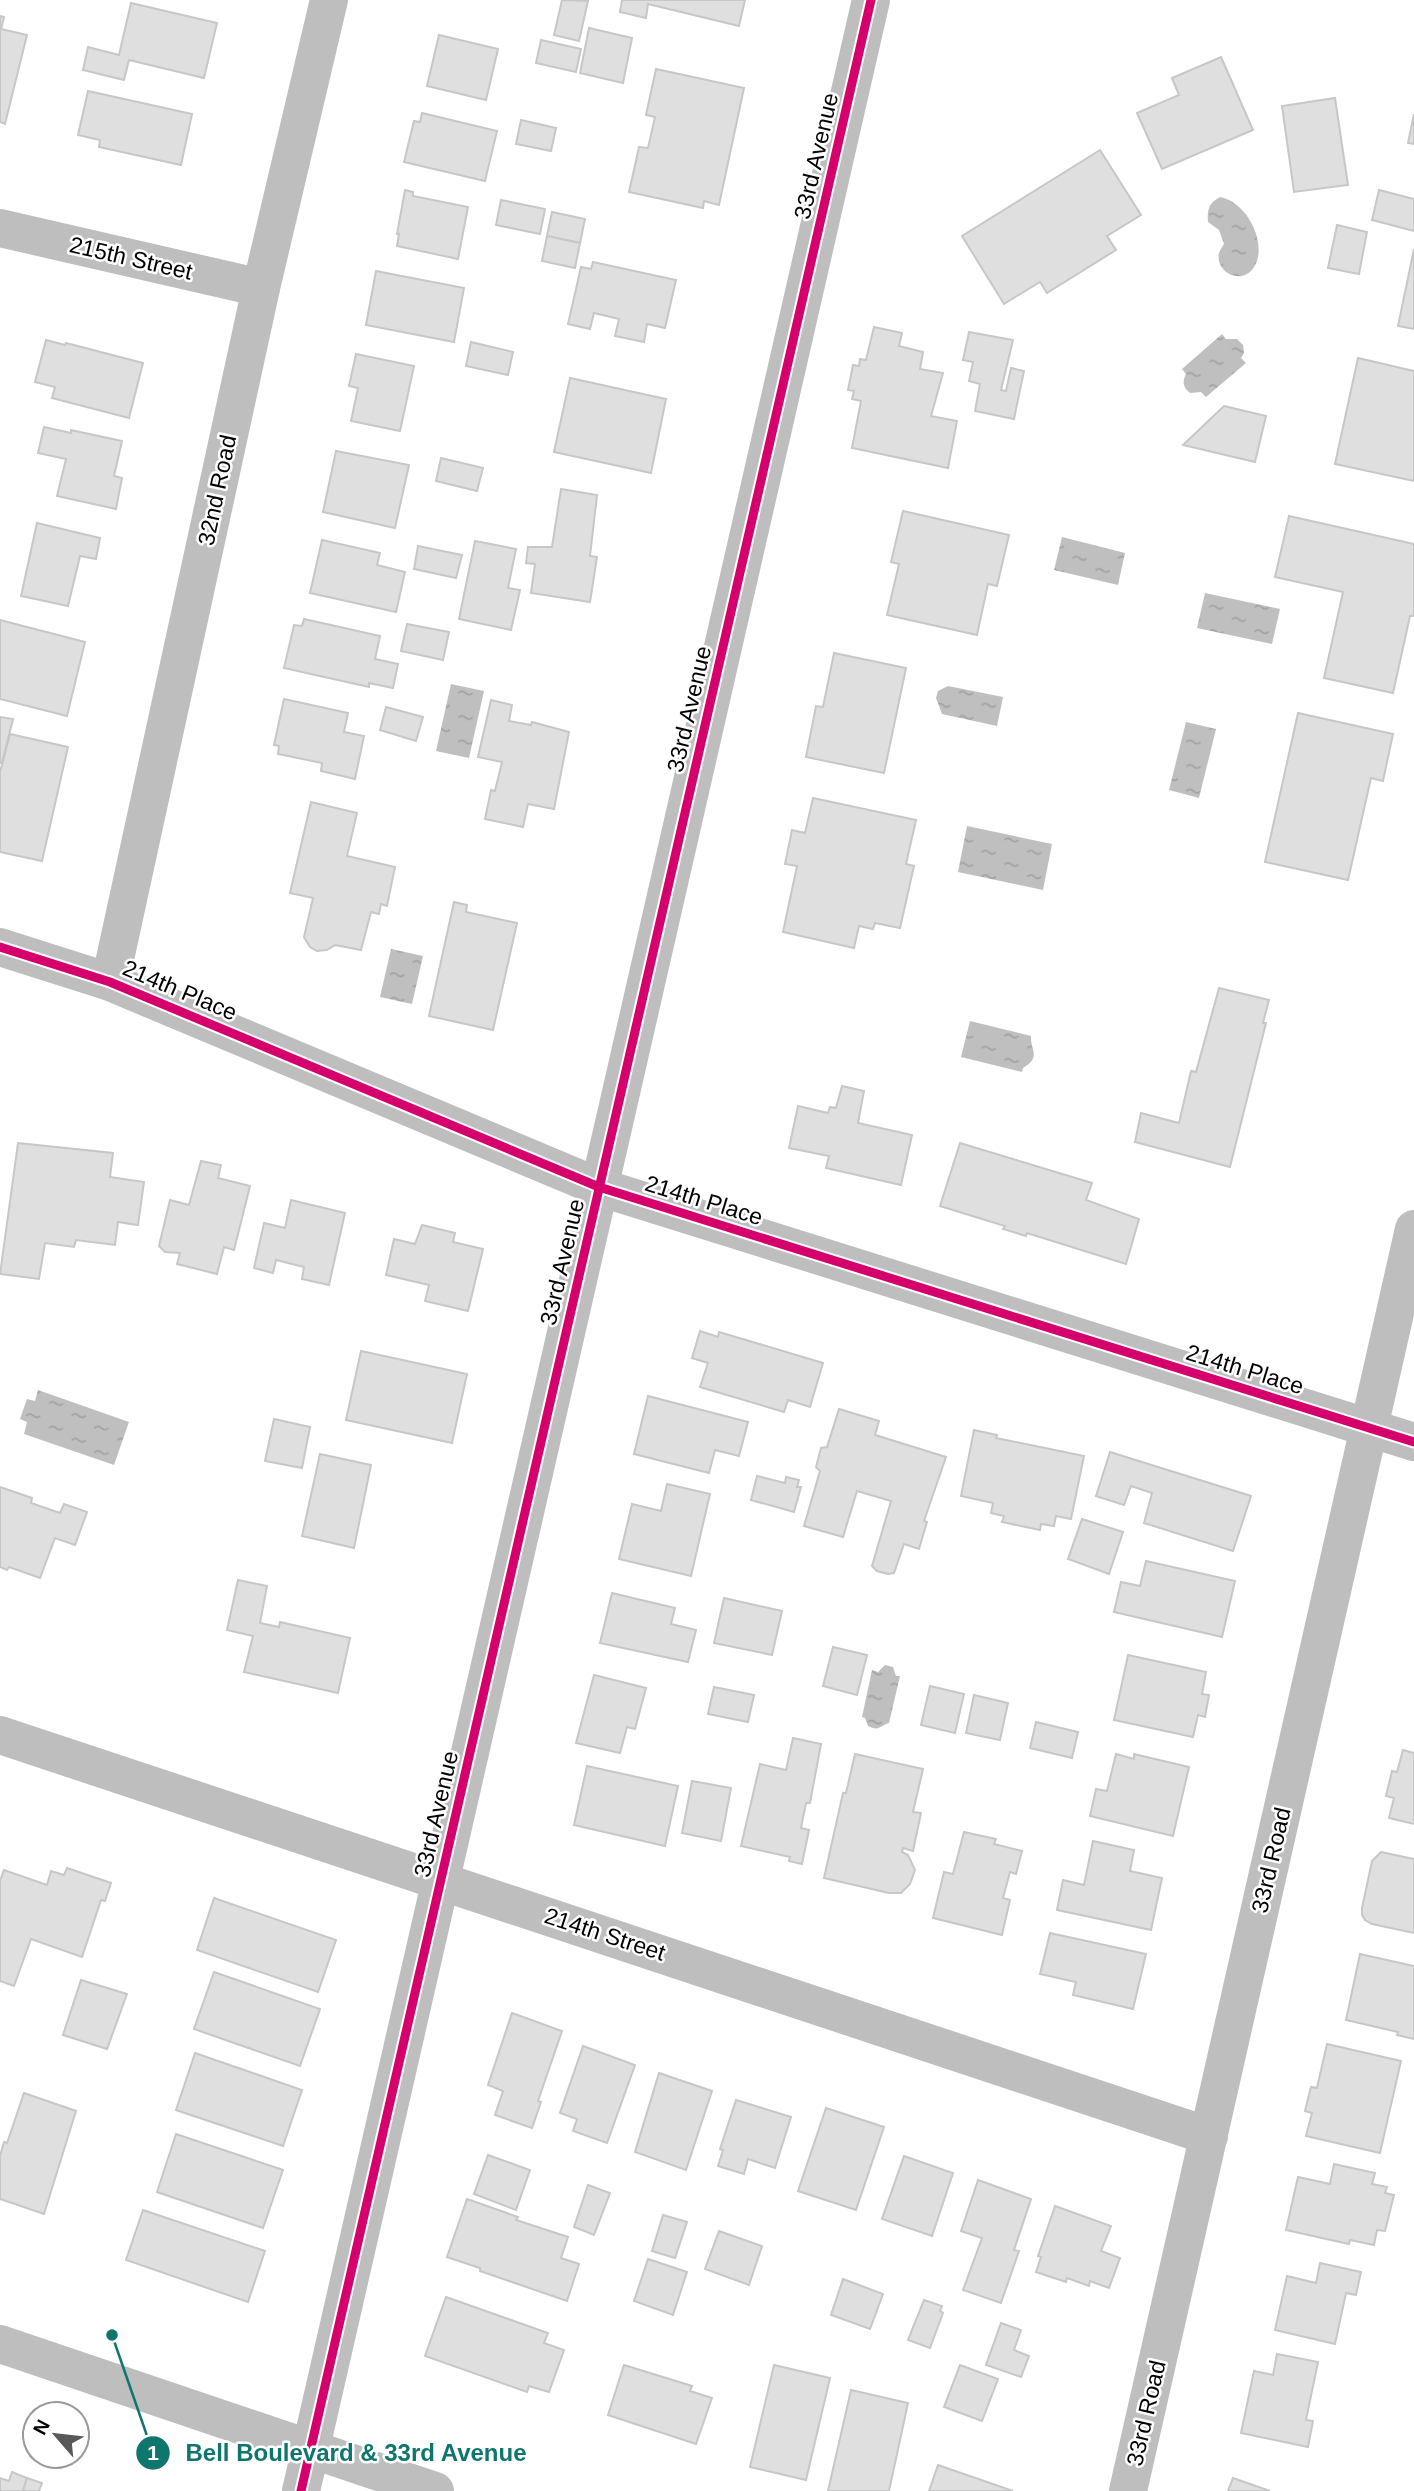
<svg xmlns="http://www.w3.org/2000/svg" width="1414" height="2491" font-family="Arial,sans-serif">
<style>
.water{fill:url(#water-ripples)}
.building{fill:#dfdfdf;stroke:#c7c7c7;stroke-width:2}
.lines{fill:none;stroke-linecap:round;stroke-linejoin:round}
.minor{stroke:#bebebe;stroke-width:38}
.tertiary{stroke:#bebebe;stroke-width:38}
.cycleway-casing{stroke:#fff;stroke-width:13}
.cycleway{stroke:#d6006c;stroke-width:9}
.labels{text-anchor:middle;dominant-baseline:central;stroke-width:5;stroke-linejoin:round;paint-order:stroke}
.street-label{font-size:23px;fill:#000;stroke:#fff}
.leader{fill:none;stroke:#0f766e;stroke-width:2.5}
.callout-dot{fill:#0f766e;stroke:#fff;stroke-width:2.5}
.mark-label{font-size:21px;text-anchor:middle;font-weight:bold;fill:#fff}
.callout-label{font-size:24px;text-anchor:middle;font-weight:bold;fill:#0f766e;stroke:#fff;stroke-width:5;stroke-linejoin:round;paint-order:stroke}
</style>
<defs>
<pattern id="water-ripples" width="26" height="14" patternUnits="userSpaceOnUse" patternTransform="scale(1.75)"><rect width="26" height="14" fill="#bfbfbf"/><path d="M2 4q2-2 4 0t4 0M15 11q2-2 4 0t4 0" fill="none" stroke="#a2a2a2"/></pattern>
</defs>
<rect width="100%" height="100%" fill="#fff"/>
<!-- water -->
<g class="water">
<path d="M 1220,197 C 1249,202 1271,250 1251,271 C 1238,284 1215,271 1219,253 C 1220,250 1222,247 1224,244 L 1219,230 L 1208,222 C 1207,209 1209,203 1220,197 Z"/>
<path d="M 1222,334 L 1226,339 L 1237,339 L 1243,345 L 1244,353 L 1241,358 L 1246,363 L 1206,397 L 1201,392 L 1190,393 C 1183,387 1182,382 1186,374 L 1182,369 Z"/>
<path d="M 1062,537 L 1125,553 L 1118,585 L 1054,570 Z"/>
<path d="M 1205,593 L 1280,609 L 1272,644 L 1197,628 Z"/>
<path d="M 451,684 L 484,691 L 469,758 L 436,751 Z"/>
<path d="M 948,686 L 1003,697 L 997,726 L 942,714 L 936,698 L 938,691 Z"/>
<path d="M 1186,722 L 1216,729 L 1199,798 L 1169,790 Z"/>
<path d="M 967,826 L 1052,844 L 1043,890 L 958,872 Z"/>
<path d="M 391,949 L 423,956 L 412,1004 L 380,997 Z"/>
<path d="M 970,1021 L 1031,1036 C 1030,1050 1042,1057 1023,1068 L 1022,1072 L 961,1057 Z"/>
<path d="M 38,1390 L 129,1422 L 114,1465 L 24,1434 L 27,1422 L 20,1419 L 27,1399 L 35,1401 Z"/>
<path d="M 885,1665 L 893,1667 L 896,1676 L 900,1676 L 889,1723 C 881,1725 879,1732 868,1726 L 865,1718 L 862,1717 L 872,1670 L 878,1672 Z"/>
</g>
<!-- building -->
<g class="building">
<path d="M 562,0 L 588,1 L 579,41 L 554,35 Z"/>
<path d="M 622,0 L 745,0 L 739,26 L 648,4 L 646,18 L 620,12 Z"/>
<path d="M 131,3 L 217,23 L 204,78 L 129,60 L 124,80 L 83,70 L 88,47 L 119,55 Z"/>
<path d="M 0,16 L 4,17 L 1,29 L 27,35 L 5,124 L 0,122 Z"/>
<path d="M 589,28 L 632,38 L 623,83 L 580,73 Z"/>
<path d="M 439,35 L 498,49 L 486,100 L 427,86 Z"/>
<path d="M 541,40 L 581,49 L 576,72 L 536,63 Z"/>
<path d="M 1221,57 L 1253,130 L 1162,169 L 1137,113 L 1179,95 L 1172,78 Z"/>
<path d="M 656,69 L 744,88 L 719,205 L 704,201 L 703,208 L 629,192 L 639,147 L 648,148 L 655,117 L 646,115 Z"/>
<path d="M 88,91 L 192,114 L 181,165 L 99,147 L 100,140 L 78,135 Z"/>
<path d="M 1335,98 L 1348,185 L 1294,192 L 1282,106 Z"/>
<path d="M 422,113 L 497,131 L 485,181 L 404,162 L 414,121 L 420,122 Z"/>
<path d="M 1414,114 L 1414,144 L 1408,143 Z"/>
<path d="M 521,120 L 556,128 L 551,151 L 516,144 Z"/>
<path d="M 1100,150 L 1141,215 L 1107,236 L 1116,250 L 1047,293 L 1040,282 L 1004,304 L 962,236 Z"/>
<path d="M 405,190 L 413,192 L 413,196 L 468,207 L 458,259 L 397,246 L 399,234 L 397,234 Z"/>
<path d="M 1379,190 L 1414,199 L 1414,231 L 1372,220 Z"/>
<path d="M 501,200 L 545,209 L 540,234 L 496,225 Z"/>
<path d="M 552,212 L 585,219 L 580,243 L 547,236 Z"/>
<path d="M 1337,225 L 1367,232 L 1359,274 L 1328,268 Z"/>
<path d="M 547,236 L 580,243 L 575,268 L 542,261 Z"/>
<path d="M 1414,249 L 1414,329 L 1398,326 Z"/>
<path d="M 593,262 L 676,280 L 665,328 L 647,324 L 644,342 L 615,336 L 619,319 L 594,313 L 590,329 L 568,324 L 581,267 L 591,269 Z"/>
<path d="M 376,271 L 464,288 L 454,342 L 366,325 Z"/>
<path d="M 874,327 L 902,333 L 899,346 L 923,352 L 920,369 L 943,373 L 931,416 L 957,421 L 948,468 L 852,448 L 861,401 L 852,399 L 854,391 L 848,390 L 853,365 L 859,366 L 860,359 L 866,360 Z"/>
<path d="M 969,332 L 1013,340 L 1001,390 L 1006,391 L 1011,368 L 1024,371 L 1014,419 L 975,411 L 980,384 L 969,381 L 973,362 L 963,360 Z"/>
<path d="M 46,340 L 65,345 L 66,343 L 143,363 L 129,418 L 52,398 L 55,387 L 35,382 Z"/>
<path d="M 471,342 L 513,352 L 508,375 L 466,366 Z"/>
<path d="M 356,354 L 414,366 L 400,431 L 351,421 L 358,388 L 349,386 Z"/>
<path d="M 1358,358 L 1414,371 L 1414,481 L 1335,464 Z"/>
<path d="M 570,378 L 666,399 L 651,473 L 554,452 Z"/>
<path d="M 1224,406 L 1266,416 L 1255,462 L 1183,445 Z"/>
<path d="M 44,427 L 71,433 L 71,430 L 122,441 L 114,476 L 122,478 L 116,509 L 57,496 L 66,459 L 38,453 Z"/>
<path d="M 336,451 L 409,465 L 395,528 L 323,512 Z"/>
<path d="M 441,458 L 483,468 L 477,491 L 436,481 Z"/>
<path d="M 561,489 L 597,495 L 590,556 L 597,557 L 590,602 L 531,593 L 535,564 L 526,563 L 528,547 L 552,547 Z"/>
<path d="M 903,511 L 1009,535 L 997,586 L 988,584 L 977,635 L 887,615 L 899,564 L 891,562 Z"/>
<path d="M 1289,516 L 1414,544 L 1414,616 L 1410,616 L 1393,693 L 1324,678 L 1343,592 L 1275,577 Z"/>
<path d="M 37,523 L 100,538 L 96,559 L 80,556 L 68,606 L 21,596 Z"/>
<path d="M 322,540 L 380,553 L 377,565 L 405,572 L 396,612 L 310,593 Z"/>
<path d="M 475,541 L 516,549 L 508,588 L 520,590 L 511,630 L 459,619 Z"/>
<path d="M 418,546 L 462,555 L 456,578 L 414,569 Z"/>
<path d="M 304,619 L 380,636 L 375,659 L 398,664 L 393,688 L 369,683 L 369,687 L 284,668 L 294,625 L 302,626 Z"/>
<path d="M 0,620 L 85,642 L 67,716 L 0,699 Z"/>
<path d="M 407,624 L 449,632 L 443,660 L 401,651 Z"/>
<path d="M 834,653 L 906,668 L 884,773 L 806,757 L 816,706 L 823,707 Z"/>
<path d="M 284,699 L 348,713 L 344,732 L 364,736 L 355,779 L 321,771 L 322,763 L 278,754 L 279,746 L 274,745 Z"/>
<path d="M 491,700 L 512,705 L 509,721 L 531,725 L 532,722 L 569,732 L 554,809 L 528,804 L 523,827 L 485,819 L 491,790 L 495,791 L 502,762 L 478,757 Z"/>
<path d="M 386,707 L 423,717 L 416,741 L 380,730 Z"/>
<path d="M 1298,713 L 1393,734 L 1383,781 L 1371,778 L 1348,880 L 1265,862 Z"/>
<path d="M 0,717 L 13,719 L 2,763 L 0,763 Z"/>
<path d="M 10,734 L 68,747 L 42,861 L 0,852 L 0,772 Z"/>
<path d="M 813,798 L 916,820 L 906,864 L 914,866 L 900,928 L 875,923 L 873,929 L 859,926 L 854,948 L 783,932 L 797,866 L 785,864 L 792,830 L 805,833 Z"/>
<path d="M 311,802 L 357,813 L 347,856 L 395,867 L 387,906 L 381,904 L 379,914 L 371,912 L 361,950 L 335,945 L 327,950 L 317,951 L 310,947 L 304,937 L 313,898 L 290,893 Z"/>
<path d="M 454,902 L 467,905 L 466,912 L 517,923 L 493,1030 L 429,1016 Z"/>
<path d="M 1219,988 L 1269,1000 L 1263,1023 L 1266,1023 L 1230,1167 L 1135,1142 L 1141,1113 L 1179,1123 L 1191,1071 L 1196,1072 Z"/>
<path d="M 842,1086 L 864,1091 L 858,1123 L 912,1135 L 901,1185 L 826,1168 L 829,1156 L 789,1148 L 798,1106 L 828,1113 L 830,1107 L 836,1108 Z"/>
<path d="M 18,1143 L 113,1153 L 110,1177 L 144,1182 L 138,1225 L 118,1222 L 115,1245 L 76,1240 L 74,1247 L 45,1243 L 39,1279 L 0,1274 Z"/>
<path d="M 960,1143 L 1092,1183 L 1086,1200 L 1139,1219 L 1126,1264 L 1027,1233 L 1026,1236 L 1003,1229 L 1005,1226 L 940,1206 Z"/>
<path d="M 201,1161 L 221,1165 L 218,1178 L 250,1186 L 234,1250 L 224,1247 L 217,1274 L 177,1264 L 180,1253 L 165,1252 L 159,1246 L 170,1200 L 189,1205 Z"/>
<path d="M 291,1200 L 345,1213 L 329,1285 L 302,1279 L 304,1267 L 276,1260 L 273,1273 L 254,1268 L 264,1223 L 285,1228 Z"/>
<path d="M 422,1225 L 455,1233 L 453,1242 L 483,1249 L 468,1311 L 425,1301 L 429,1285 L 386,1275 L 394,1239 L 415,1244 Z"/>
<path d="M 700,1331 L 718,1337 L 719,1332 L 823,1363 L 810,1407 L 788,1400 L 784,1412 L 700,1387 L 708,1363 L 692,1358 Z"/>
<path d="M 361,1351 L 467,1374 L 452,1443 L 346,1420 Z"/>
<path d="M 648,1396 L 748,1422 L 739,1456 L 715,1450 L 709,1473 L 634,1454 Z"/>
<path d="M 839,1409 L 879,1421 L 875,1435 L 946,1457 L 924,1521 L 927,1522 L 919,1549 L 904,1544 L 894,1573 L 888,1574 L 877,1571 L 872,1566 L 891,1501 L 857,1491 L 843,1537 L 804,1526 L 820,1471 L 816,1467 L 821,1448 L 827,1447 Z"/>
<path d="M 274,1419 L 310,1427 L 302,1468 L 265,1461 Z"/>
<path d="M 974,1430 L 997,1435 L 996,1438 L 1084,1456 L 1071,1519 L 1056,1516 L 1054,1526 L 1041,1524 L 1040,1530 L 1002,1522 L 1004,1516 L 991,1513 L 993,1503 L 961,1496 Z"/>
<path d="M 1110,1452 L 1251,1496 L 1233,1551 L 1144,1523 L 1152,1493 L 1131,1486 L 1124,1505 L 1096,1496 Z"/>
<path d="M 320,1454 L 371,1465 L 354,1548 L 302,1536 Z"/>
<path d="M 757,1476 L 785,1483 L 786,1477 L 799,1480 L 797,1487 L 801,1487 L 794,1512 L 751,1500 Z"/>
<path d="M 667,1484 L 710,1494 L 691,1576 L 619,1559 L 632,1504 L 661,1511 Z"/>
<path d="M 0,1487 L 32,1498 L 31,1503 L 60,1513 L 64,1504 L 87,1512 L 75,1545 L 55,1538 L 40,1578 L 9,1567 L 7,1570 L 0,1567 Z"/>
<path d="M 1082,1519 L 1123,1532 L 1109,1574 L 1068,1559 Z"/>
<path d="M 1146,1561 L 1235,1581 L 1222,1637 L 1114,1612 L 1121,1582 L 1140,1586 Z"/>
<path d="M 238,1580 L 267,1586 L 260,1623 L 279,1627 L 280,1622 L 350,1638 L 338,1693 L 244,1672 L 253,1636 L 227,1630 Z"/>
<path d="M 612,1593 L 675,1608 L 671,1624 L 696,1630 L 688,1662 L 600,1643 Z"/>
<path d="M 724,1598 L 782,1611 L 772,1655 L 714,1643 Z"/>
<path d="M 833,1647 L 867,1655 L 857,1695 L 823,1686 Z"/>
<path d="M 1128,1655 L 1206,1672 L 1202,1694 L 1209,1695 L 1205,1717 L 1198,1715 L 1193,1737 L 1114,1720 Z"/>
<path d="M 594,1675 L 646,1688 L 635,1729 L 627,1727 L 620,1753 L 576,1743 Z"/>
<path d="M 930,1686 L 964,1694 L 955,1733 L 921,1725 Z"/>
<path d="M 714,1687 L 754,1695 L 748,1722 L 708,1714 Z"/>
<path d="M 974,1695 L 1008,1703 L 1000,1740 L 966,1733 Z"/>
<path d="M 1036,1722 L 1078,1732 L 1072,1758 L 1030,1748 Z"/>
<path d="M 793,1738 L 821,1744 L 810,1803 L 806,1803 L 801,1828 L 809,1830 L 802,1864 L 789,1861 L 790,1857 L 741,1846 L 760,1764 L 786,1770 Z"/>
<path d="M 1403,1750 L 1414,1753 L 1414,1824 L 1389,1818 L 1394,1798 L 1386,1796 L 1392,1771 L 1397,1772 Z"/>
<path d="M 855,1754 L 923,1769 L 913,1812 L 921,1813 L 913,1851 L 903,1848 L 902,1852 L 908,1855 L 915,1870 L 910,1884 L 901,1893 L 889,1893 L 824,1878 L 843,1793 L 846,1793 Z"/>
<path d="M 1116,1754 L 1134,1759 L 1134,1754 L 1189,1767 L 1173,1836 L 1090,1816 L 1096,1789 L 1107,1791 Z"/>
<path d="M 587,1766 L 678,1786 L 665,1846 L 574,1825 Z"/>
<path d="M 692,1781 L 731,1788 L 721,1841 L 682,1833 Z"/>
<path d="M 964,1832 L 996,1839 L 994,1844 L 1022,1851 L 1016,1874 L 1010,1872 L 1003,1898 L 1010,1900 L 1002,1935 L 933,1918 L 944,1872 L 953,1874 Z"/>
<path d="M 1093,1841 L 1134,1850 L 1130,1871 L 1162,1878 L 1151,1930 L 1057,1910 L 1063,1880 L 1084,1885 Z"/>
<path d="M 1381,1852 L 1414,1859 L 1414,1933 L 1372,1924 L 1365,1920 L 1362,1915 L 1362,1908 L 1372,1861 Z"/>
<path d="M 67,1868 L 111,1883 L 105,1901 L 101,1900 L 82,1957 L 31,1939 L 14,1986 L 0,1981 L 0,1881 L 4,1870 L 47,1885 L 51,1871 L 64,1875 Z"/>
<path d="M 214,1898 L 336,1940 L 318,1992 L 197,1950 Z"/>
<path d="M 1050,1933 L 1146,1954 L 1133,2009 L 1073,1995 L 1076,1982 L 1040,1974 Z"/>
<path d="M 1360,1954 L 1414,1966 L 1414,2039 L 1397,2035 L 1398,2032 L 1346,2020 Z"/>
<path d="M 214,1972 L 320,2009 L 300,2066 L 194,2029 Z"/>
<path d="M 81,1980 L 127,1994 L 107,2049 L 63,2035 Z"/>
<path d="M 512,2013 L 562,2031 L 538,2101 L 541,2102 L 532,2128 L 495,2115 L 503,2091 L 488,2085 Z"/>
<path d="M 1327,2044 L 1401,2061 L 1380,2153 L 1306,2136 L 1312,2113 L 1305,2111 L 1311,2087 L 1317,2088 Z"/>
<path d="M 583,2046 L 635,2065 L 607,2143 L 573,2131 L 577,2119 L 560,2113 Z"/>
<path d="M 195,2053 L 302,2090 L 283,2146 L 176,2110 Z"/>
<path d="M 659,2073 L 712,2091 L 686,2170 L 635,2152 Z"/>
<path d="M 24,2093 L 76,2111 L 44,2214 L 0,2199 L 0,2156 L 4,2142 L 7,2143 Z"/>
<path d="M 736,2100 L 791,2117 L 775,2168 L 748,2159 L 744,2174 L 718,2166 L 723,2150 L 720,2149 Z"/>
<path d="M 826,2108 L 884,2127 L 856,2210 L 798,2191 Z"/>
<path d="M 176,2134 L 283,2170 L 263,2228 L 157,2192 Z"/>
<path d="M 488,2155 L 530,2170 L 516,2210 L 474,2194 Z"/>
<path d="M 904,2156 L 953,2173 L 932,2236 L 882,2219 Z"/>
<path d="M 1334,2164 L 1375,2173 L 1372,2184 L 1387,2187 L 1385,2193 L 1394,2195 L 1385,2231 L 1377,2230 L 1374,2245 L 1350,2240 L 1349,2244 L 1286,2230 L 1298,2177 L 1330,2184 Z"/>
<path d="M 978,2180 L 1031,2199 L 1014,2250 L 1019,2251 L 1001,2303 L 963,2290 L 982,2238 L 961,2231 Z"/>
<path d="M 588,2185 L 610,2193 L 594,2235 L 574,2227 Z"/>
<path d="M 467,2199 L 518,2217 L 516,2220 L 568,2237 L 561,2258 L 579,2264 L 567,2301 L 480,2271 L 480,2268 L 447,2257 Z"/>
<path d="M 1055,2206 L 1111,2226 L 1101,2251 L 1120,2258 L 1109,2288 L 1090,2281 L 1089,2286 L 1067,2278 L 1066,2282 L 1036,2272 L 1041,2257 L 1038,2256 Z"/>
<path d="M 143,2210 L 265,2251 L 248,2302 L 126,2260 Z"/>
<path d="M 663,2215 L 687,2222 L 675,2258 L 652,2251 Z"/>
<path d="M 719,2231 L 762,2246 L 749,2285 L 705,2269 Z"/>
<path d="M 648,2259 L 687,2272 L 673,2315 L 634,2301 Z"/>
<path d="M 1320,2263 L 1361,2272 L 1356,2295 L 1346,2293 L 1335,2344 L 1275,2330 L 1287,2276 L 1316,2283 Z"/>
<path d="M 843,2279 L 883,2294 L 870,2329 L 831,2315 Z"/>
<path d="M 446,2297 L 548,2333 L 544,2343 L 564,2350 L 549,2392 L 529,2386 L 527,2392 L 425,2356 Z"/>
<path d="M 924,2300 L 942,2306 L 940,2311 L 943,2313 L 930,2348 L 908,2340 Z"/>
<path d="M 1001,2323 L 1021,2330 L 1014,2350 L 1029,2356 L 1021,2377 L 986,2365 Z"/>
<path d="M 1277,2354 L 1318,2362 L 1306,2420 L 1313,2421 L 1308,2447 L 1241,2433 L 1254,2371 L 1273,2375 Z"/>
<path d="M 624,2365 L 692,2386 L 690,2391 L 712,2398 L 696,2444 L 608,2415 Z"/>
<path d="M 774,2365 L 830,2378 L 806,2480 L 750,2467 Z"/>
<path d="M 960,2365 L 998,2379 L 982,2421 L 944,2407 Z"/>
<path d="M 851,2390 L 908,2403 L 889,2491 L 828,2491 Z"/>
<path d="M 938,2465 L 1013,2491 L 929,2491 Z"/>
<path d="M 12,2472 L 27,2478 L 23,2491 L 0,2491 L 0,2478 L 9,2481 Z"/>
<path d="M 27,2478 L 42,2483 L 39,2491 L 23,2491 Z"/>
<path d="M 1233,2478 L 1270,2491 L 1228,2491 Z"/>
</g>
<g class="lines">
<!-- minor -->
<g class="minor">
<path d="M 0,228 L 261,288"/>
<path d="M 0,947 L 110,982 L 599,1187 L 1414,1442"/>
<path d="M 110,982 L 261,288 L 329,0"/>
<path d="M 0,1735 L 1209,2136"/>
<path d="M 301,2491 L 871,0"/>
<path d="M 1128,2491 L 1414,1229"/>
</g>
<!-- tertiary -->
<path class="tertiary" d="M 0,2344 L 435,2491"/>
<!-- cycleway casing -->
<g class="cycleway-casing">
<g id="cycleway">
<path d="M 0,947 L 110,982 L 599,1187 L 1414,1442"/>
<path d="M 301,2491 L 871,0"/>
</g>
</g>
<!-- cycleway -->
<use href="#cycleway" class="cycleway"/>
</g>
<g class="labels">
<!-- street labels -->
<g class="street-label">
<text transform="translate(816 156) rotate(-77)">33rd Avenue</text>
<text transform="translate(131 258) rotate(13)">215th Street</text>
<text transform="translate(217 490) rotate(-78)">32nd Road</text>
<text transform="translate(689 709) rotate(-77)">33rd Avenue</text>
<text transform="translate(180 990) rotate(23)">214th Place</text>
<text transform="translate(704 1200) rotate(17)">214th Place</text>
<text transform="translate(562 1262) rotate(-77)">33rd Avenue</text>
<text transform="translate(1245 1369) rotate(17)">214th Place</text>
<text transform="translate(436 1814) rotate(-77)">33rd Avenue</text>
<text transform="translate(1271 1860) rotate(-77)">33rd Road</text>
<text transform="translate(605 1934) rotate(18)">214th Street</text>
<text transform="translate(1146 2413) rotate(-77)">33rd Road</text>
</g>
</g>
<!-- callouts -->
<path class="leader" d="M112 2335L153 2453"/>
<g class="callout-dot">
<circle cx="112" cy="2335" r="7"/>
<circle cx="153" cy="2453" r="18"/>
</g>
<g class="mark-label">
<text x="153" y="2460">1</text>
</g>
<g class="callout-label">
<text x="356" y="2461">Bell Boulevard &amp; 33rd Avenue</text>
</g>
<!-- north arrow -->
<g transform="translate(56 2435) rotate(298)"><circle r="33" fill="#ffffff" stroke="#999999" stroke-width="2"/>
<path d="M0-5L12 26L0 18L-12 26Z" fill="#595959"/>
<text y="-10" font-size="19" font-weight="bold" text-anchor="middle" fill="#000000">N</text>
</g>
</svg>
